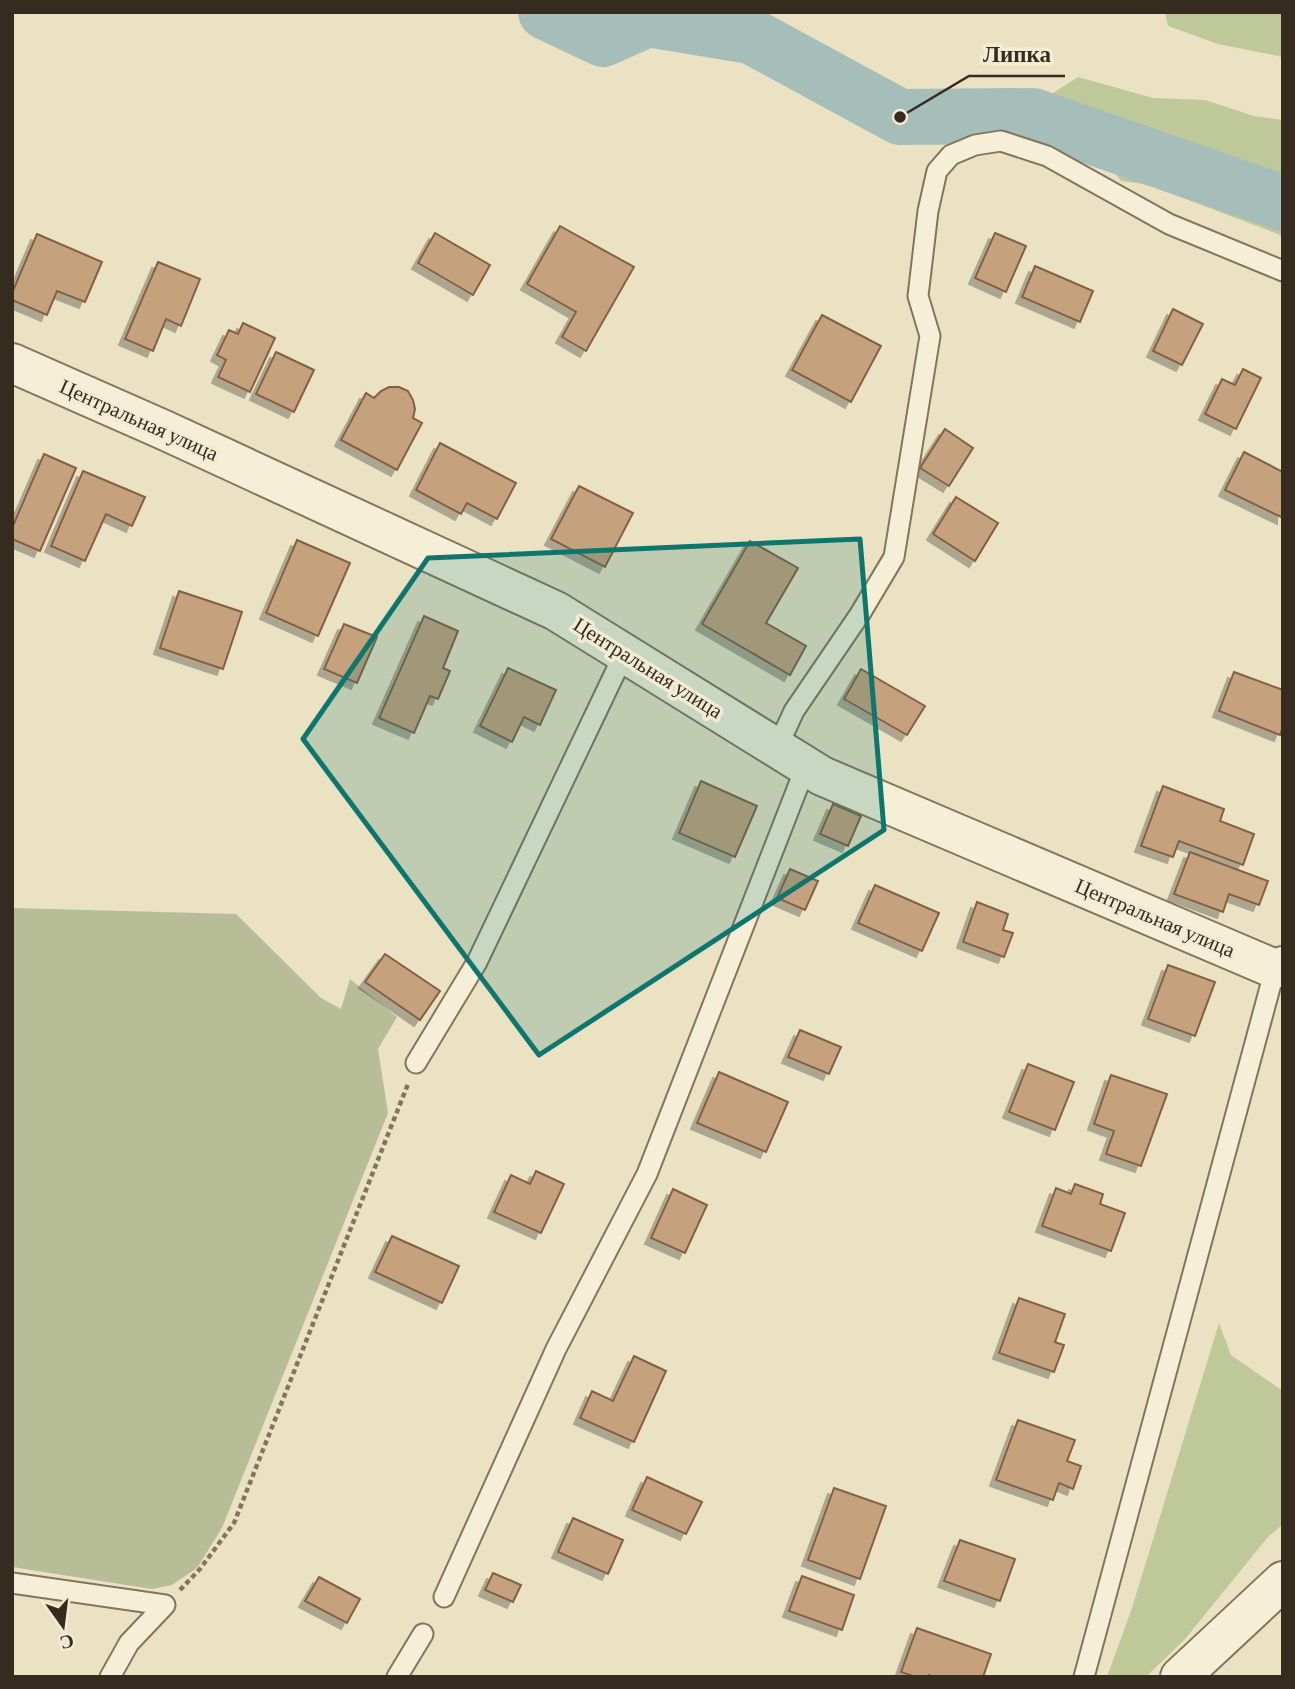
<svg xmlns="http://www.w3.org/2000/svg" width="1295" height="1689" font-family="'Crimson Pro',serif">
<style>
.green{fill:#bfc899}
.cemetery{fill:#b6bd97}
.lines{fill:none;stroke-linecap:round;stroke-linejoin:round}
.river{stroke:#a6beb9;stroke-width:56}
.building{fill:#c6a17d;stroke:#826143;stroke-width:2;filter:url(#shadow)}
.service-casing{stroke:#84745c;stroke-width:23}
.minor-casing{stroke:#84745c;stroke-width:42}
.path{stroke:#84745c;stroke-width:4.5;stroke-dasharray:5 3.5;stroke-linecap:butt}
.service{stroke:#f6efd7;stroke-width:19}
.minor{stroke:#f6efd7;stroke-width:38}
.marked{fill:#0f766e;fill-opacity:0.2;stroke:#0f766e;stroke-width:5;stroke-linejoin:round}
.labels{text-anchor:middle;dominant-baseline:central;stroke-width:7;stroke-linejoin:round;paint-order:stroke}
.street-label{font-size:21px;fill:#352b1f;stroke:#f3ecd3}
.leader{fill:none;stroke:#352b1f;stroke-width:2.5}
.callout-dot{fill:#352b1f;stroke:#f3ecd3;stroke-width:2.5}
.callout-label{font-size:23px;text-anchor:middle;font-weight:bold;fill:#352b1f;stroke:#f3ecd3;stroke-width:7;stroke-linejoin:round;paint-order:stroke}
</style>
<defs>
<filter id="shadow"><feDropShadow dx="-6" dy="6" stdDeviation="0" flood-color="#0004"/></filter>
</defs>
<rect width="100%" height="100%" fill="#ebe2c4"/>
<!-- green -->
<g class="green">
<path d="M 1165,12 L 1283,12 L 1283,57 L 1218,44 L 1168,26 Z"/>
<path d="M 1078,77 L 1153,98 L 1205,100 L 1254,116 L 1283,120 L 1283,236 L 1149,185 L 1121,181 L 1050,95 Z"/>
<path d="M 1219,1323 L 1231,1355 L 1283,1391 L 1283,1524 L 1268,1537 L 1185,1639 L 1146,1677 L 1107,1677 L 1132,1608 Z"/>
</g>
<!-- cemetery -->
<path class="cemetery" d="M 12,908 L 236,914 L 321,998 L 341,1009 L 350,979 L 397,1017 L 378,1049 L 388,1113 L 222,1528 L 197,1568 L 172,1585 L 152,1589 L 12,1567 Z"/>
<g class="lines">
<!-- river -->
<path class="river" d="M 546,12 L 603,39 L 648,19 L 751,36 L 900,117 L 1033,116 L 1283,203"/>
</g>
<!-- building -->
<g class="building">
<path d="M 560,226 L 634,267 L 586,351 L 562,337 L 576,312 L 527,284 Z"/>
<path d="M 435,233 L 490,265 L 473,295 L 418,263 Z"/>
<path d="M 995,233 L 1026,246 L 1006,292 L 975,278 Z"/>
<path d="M 37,234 L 102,262 L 85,302 L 57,291 L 47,315 L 12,300 L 12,293 Z"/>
<path d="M 158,262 L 200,279 L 181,326 L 166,319 L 153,351 L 125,339 Z"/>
<path d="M 1035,266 L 1093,291 L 1080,322 L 1022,297 Z"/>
<path d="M 1173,309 L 1203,324 L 1182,365 L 1153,351 Z"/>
<path d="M 822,315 L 881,346 L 851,402 L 792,370 Z"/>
<path d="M 243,323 L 275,338 L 250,392 L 218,377 L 226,360 L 217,355 L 229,330 L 238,334 Z"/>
<path d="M 276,352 L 314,370 L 294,412 L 256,394 Z"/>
<path d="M 1243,369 L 1261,378 L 1236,429 L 1205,414 L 1222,379 L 1235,385 Z"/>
<path d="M 389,387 L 399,387 L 408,391 L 413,400 L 415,409 L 413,418 L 422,423 L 397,470 L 341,440 L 366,393 L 374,398 L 381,391 Z"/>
<path d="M 945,429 L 973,448 L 949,486 L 920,468 Z"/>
<path d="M 440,443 L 516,483 L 497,519 L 467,503 L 461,514 L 416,490 Z"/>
<path d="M 1244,452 L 1283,472 L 1283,518 L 1225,490 Z"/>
<path d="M 44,454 L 76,468 L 40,551 L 12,539 L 12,528 Z"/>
<path d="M 83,471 L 145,497 L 132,526 L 106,514 L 85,561 L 51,546 Z"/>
<path d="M 579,486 L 633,513 L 605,567 L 551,539 Z"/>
<path d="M 956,497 L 998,523 L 975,561 L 933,534 Z"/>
<path d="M 297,540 L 350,563 L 318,636 L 266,613 Z"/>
<path d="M 750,541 L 798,568 L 766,623 L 806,646 L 790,675 L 702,624 Z"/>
<path d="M 179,591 L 242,612 L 223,669 L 160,648 Z"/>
<path d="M 424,616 L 458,631 L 443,668 L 450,671 L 438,699 L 430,696 L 414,733 L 379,718 Z"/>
<path d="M 344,624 L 377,637 L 357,683 L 324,669 Z"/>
<path d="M 508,668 L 556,690 L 540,725 L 524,717 L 512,742 L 480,726 Z"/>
<path d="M 861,669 L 925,706 L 907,735 L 844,699 Z"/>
<path d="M 1234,672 L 1283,690 L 1283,727 L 1280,735 L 1219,711 Z"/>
<path d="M 701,781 L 757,806 L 735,857 L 679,833 Z"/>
<path d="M 1163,786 L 1224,809 L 1220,821 L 1254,834 L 1243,865 L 1179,841 L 1173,857 L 1141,846 Z"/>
<path d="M 833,804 L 861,816 L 848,846 L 820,834 Z"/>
<path d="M 1190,852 L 1268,881 L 1259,905 L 1229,894 L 1223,912 L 1174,894 Z"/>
<path d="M 790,869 L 818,881 L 805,910 L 777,898 Z"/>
<path d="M 875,885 L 939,913 L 922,951 L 858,923 Z"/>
<path d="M 977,902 L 1008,914 L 1003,930 L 1013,933 L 1004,957 L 963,942 Z"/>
<path d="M 385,954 L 440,991 L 420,1020 L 365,982 Z"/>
<path d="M 1168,965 L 1215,982 L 1195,1036 L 1148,1019 Z"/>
<path d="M 800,1030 L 841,1047 L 829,1074 L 788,1057 Z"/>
<path d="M 1028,1064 L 1074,1082 L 1055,1130 L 1009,1112 Z"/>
<path d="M 719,1072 L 788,1102 L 766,1152 L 697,1123 Z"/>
<path d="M 1111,1075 L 1167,1094 L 1141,1166 L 1106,1154 L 1114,1131 L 1094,1124 Z"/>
<path d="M 536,1171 L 564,1184 L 541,1233 L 494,1212 L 511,1175 L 530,1184 Z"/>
<path d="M 1075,1184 L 1103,1194 L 1100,1204 L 1125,1213 L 1111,1251 L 1042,1226 L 1056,1188 L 1071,1194 Z"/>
<path d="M 673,1189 L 707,1205 L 685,1253 L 651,1238 Z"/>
<path d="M 392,1236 L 459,1266 L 442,1303 L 375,1272 Z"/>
<path d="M 1019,1298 L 1065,1314 L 1055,1342 L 1064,1345 L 1054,1372 L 999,1353 Z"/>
<path d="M 634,1356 L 666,1371 L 634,1442 L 580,1418 L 592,1391 L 613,1401 Z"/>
<path d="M 1018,1420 L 1075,1440 L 1067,1461 L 1081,1466 L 1073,1489 L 1059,1483 L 1053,1500 L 996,1480 Z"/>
<path d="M 647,1477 L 702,1502 L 686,1534 L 632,1510 Z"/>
<path d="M 834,1488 L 886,1506 L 860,1579 L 808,1560 Z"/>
<path d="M 573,1518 L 623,1540 L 608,1574 L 558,1552 Z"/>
<path d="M 960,1540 L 1015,1559 L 1000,1601 L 944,1581 Z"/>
<path d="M 493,1573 L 521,1585 L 513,1602 L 485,1590 Z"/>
<path d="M 802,1576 L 854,1595 L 842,1630 L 789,1611 Z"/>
<path d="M 319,1577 L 360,1599 L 347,1623 L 305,1601 Z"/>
<path d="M 917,1628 L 991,1654 L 983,1677 L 933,1677 L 929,1675 L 928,1677 L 916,1677 L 901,1672 Z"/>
</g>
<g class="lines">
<!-- service casing -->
<g class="service-casing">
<g id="service">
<path d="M 777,748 L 794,711 L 860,614 L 894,557 L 930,336 L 918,296 L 928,211 L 937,171 L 951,155 L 975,145 L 1001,141 L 1047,156 L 1169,224 L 1283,271"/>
<path d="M 416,1063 L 477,962 L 624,654"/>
<path d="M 12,1583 L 165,1605 L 129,1643 L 110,1677"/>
<path d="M 444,1597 L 556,1349 L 647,1174 L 806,766"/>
<path d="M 397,1677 L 423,1634"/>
<path d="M 1084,1677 L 1275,969 L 1283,972"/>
</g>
</g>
<!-- minor casing -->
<g class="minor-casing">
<g id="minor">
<path d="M 12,363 L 164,430 L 556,611 L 822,776 L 1275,969 L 1283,966"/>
<path d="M 1180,1677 L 1283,1581"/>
</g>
</g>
<!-- path -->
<path class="path" d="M 180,1590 L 200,1569 L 234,1523 L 408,1084"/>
<!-- service -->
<use href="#service" class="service"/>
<!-- minor -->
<use href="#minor" class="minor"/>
</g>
<!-- marked area -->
<path class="marked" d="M 860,539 L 884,830 L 539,1055 L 303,739 L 428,558 Z"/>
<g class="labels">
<!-- street labels -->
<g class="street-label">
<text transform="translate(139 420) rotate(24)">Центральная улица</text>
<text transform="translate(648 668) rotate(32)">Центральная улица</text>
<text transform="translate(1155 918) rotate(23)">Центральная улица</text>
</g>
</g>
<!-- callouts -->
<path class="leader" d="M900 117L969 76H1065"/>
<circle class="callout-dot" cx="900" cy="117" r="7"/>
<g class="callout-label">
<text x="1017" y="62">Липка</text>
</g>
<!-- border -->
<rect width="1295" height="1689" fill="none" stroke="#352b1f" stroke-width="28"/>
<!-- north arrow -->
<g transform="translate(63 1626) rotate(166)" stroke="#f3ecd3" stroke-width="5" paint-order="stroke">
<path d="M0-5L12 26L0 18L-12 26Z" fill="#352b1f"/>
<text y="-10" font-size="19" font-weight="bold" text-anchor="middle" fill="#352b1f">С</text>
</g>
</svg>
